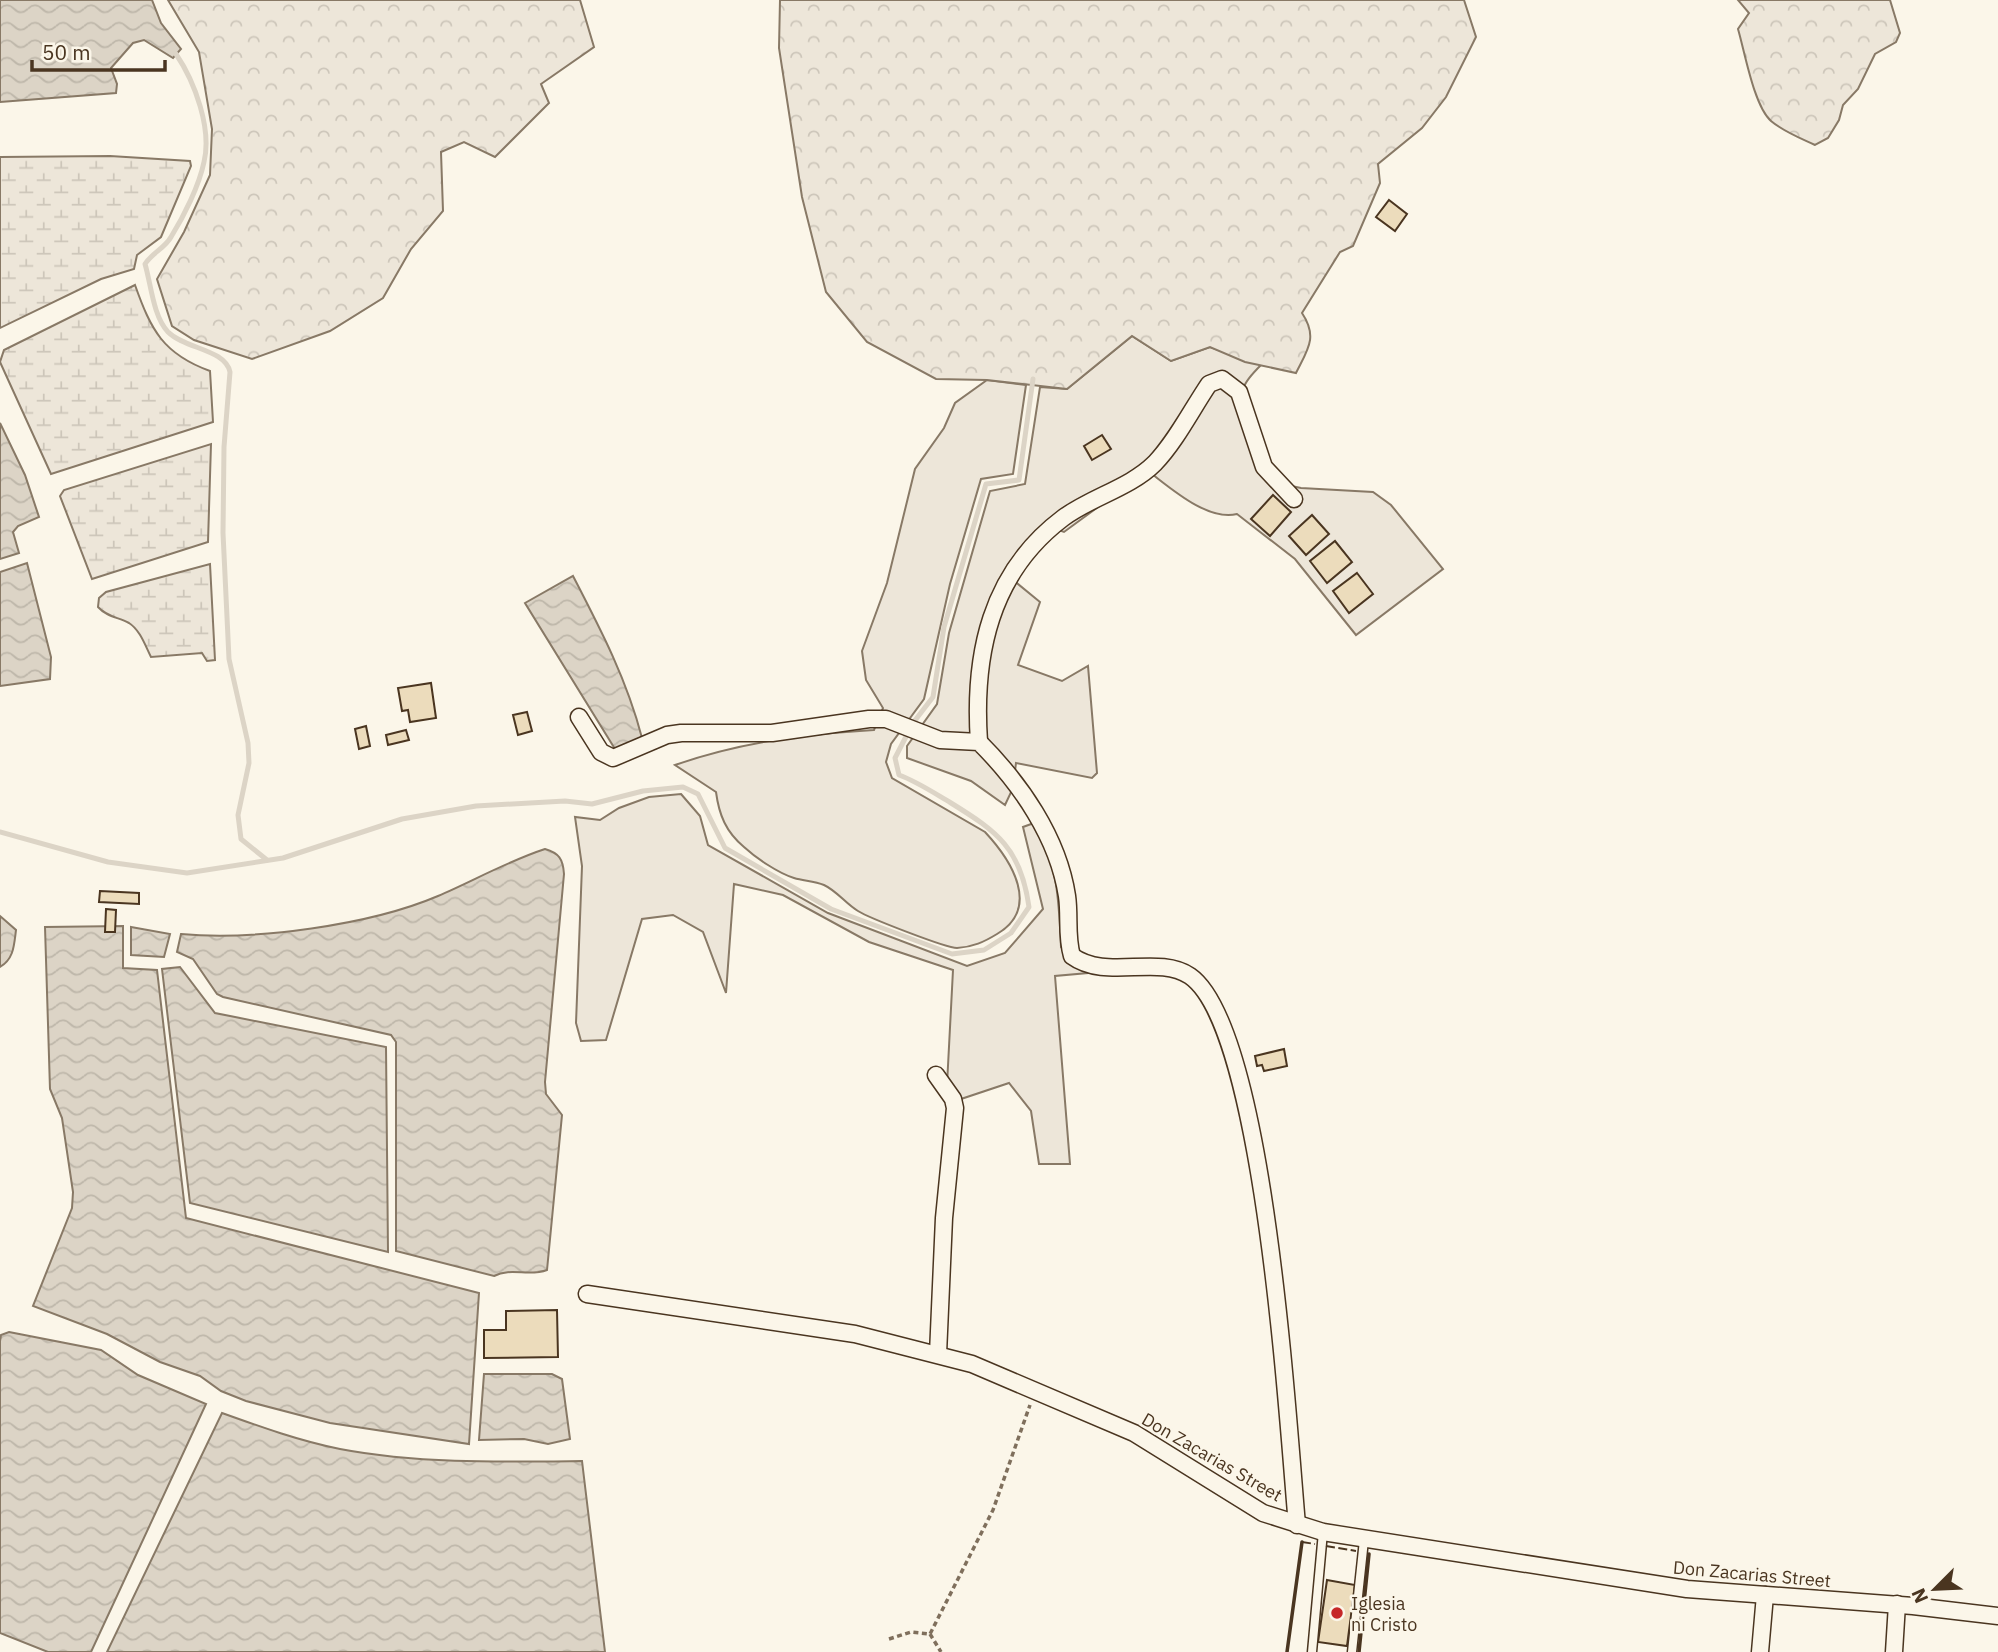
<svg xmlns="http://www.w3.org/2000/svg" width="1998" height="1652" font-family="'IBM Plex Sans',sans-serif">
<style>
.grass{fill:#ede6d9;stroke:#887966;stroke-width:2}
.forest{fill:url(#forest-crowns);stroke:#887966;stroke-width:2}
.wetland{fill:url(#wetland-marsh);stroke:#887966;stroke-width:2}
.water{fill:url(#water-waves);stroke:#887966;stroke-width:2}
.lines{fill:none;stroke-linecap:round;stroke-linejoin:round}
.stream{stroke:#dcd4c6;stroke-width:5}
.building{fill:#ecdcbc;stroke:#4a3520;stroke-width:2}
.lane-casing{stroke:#4a3520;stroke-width:11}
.street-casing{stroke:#4a3520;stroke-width:19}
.path{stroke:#7f6f5c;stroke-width:3.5;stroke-dasharray:5 3.5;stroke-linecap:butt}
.lane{stroke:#fbf6e9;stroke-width:8}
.street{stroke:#fbf6e9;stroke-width:16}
.fence{stroke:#4a3520;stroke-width:2;stroke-dasharray:9 3.5;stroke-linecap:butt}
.wall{stroke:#4a3520;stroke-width:3.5}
.poi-dot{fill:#c62828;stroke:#fbf6e9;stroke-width:2.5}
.labels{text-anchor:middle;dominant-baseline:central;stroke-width:5;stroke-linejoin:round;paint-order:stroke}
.street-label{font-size:18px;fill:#4a3520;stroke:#fbf6e9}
.poi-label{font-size:18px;fill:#4a3520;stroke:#fbf6e9;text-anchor:start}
</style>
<defs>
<pattern id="forest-crowns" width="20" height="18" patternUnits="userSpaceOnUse" patternTransform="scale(1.75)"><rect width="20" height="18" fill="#ede6d9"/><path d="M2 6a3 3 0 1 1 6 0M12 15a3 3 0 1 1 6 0" fill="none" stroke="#cdc6ba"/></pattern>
<pattern id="wetland-marsh" width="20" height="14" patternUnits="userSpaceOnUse" patternTransform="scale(1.75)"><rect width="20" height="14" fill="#ede6d9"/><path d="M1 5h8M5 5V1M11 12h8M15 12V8" fill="none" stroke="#cdc6ba"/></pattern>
<pattern id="water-waves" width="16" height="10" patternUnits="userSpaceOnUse" patternTransform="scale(1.75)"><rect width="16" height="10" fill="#dcd4c6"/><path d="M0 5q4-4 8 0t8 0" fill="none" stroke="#beb7aa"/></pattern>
</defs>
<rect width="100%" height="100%" fill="#fbf6e9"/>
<!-- grass -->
<g class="grass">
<path d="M 1132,336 L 1171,361 L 1210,347 L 1261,365 C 1255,371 1246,380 1244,387 C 1237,420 1266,458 1282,484 L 1301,488 L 1373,492 L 1391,505 L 1443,569 L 1356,635 L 1295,559 L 1237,514 C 1209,521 1174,491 1152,474 L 1128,485 L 1064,532 L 1050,527 L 1007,575 L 1040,602 L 1018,665 L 1062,681 L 1088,666 L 1097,773 L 1092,778 L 1016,763 L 1013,788 L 1005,805 L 971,781 L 907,758 L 907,746 L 937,704 L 949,633 L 990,491 L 1025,484 L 1040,387 L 1067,389 Z"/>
<path d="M 987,380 L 1026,385 L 1013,474 L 981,479 L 950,584 L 924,699 L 891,744 L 886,762 L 892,778 L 985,832 C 1012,861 1041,908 997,934 C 984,942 973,947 957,948 C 946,948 869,918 858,911 C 846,904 837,891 824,885 C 814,881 804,881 794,878 C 778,873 756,858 744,847 C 726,832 719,815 716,792 L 675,765 C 741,742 805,734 874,730 L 883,708 L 866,680 L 862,651 L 887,583 L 915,469 L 944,428 L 955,403 Z"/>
<path d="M 681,794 L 700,816 L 708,845 L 828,913 L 967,966 L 1005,953 L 1043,909 L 1023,827 L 1034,823 C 1058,863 1059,902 1061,947 L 1073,960 L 1111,971 L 1055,976 L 1070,1164 L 1039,1164 L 1031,1111 L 1009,1083 L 946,1104 L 953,970 L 869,942 L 783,895 L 734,884 L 726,993 L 703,932 L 673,915 L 642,919 L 606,1040 L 581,1041 L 576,1023 L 582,866 L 575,817 L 600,820 L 619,808 L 649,797 Z"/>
</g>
<!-- forest -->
<g class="forest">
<path d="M 168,0 L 580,0 L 594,47 L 541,84 L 549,103 L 495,157 L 464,142 L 441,152 L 443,211 L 411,249 L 383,298 L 330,331 L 252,359 L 194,340 L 172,326 L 157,279 L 184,232 L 210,175 L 212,129 L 199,52 Z"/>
<path d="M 780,0 L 1464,0 L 1476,37 L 1446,97 L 1422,128 L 1378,164 L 1380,183 L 1353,246 L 1340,252 L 1302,313 C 1318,337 1308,349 1296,373 L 1245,362 L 1210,347 L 1171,361 L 1132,336 L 1067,389 L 987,380 L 936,379 L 867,342 L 826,292 L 802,197 L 779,48 Z"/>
<path d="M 1738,0 L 1890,0 L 1900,33 L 1896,42 L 1875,54 L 1858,89 L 1843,105 L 1839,120 L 1828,138 L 1815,145 C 1800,138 1784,132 1771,121 C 1754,106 1745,53 1738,29 L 1749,13 Z"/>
</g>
<!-- wetland -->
<g class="wetland">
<path d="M 110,156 L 190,161 L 191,166 L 161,237 L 137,255 L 134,269 L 101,279 L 0,328 L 0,157 Z"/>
<path d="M 135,285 C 151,330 163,354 210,371 L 213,422 L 51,474 L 0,362 L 4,350 Z"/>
<path d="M 211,444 L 208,542 L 92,579 L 60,496 L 64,490 Z"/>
<path d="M 210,564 L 215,660 L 207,661 L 202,653 L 151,657 C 145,645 140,630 129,623 C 118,617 107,617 98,607 L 99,598 L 106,592 Z"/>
</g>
<!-- water -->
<g class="water">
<path d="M 0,0 L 152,0 L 161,23 L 181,49 L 173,58 L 144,40 L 133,43 L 111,68 L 117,84 L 116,93 L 0,102 Z"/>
<path d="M 0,423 L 25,475 L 39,517 L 18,526 L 13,532 L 19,553 L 0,559 Z"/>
<path d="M 27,563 L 51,657 L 50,679 L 0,686 L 0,572 Z"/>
<path d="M 573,576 C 601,630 627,680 642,738 L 615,749 L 525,603 Z"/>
<path d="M 545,849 C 559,853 563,859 564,874 L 545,1082 L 546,1094 L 562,1115 L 547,1270 C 529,1277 511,1267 494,1276 L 396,1251 L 396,1042 L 391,1035 L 223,997 L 217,994 L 193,959 L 177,952 L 181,934 C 254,941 370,925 438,896 C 473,881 508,861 545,849 Z"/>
<path d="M 0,916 L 16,930 C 14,945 14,959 0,967 Z"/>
<path d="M 123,926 L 123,968 L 157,970 L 186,1218 L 479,1293 L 469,1444 L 330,1423 L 246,1401 L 221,1391 L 200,1376 L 160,1362 L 107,1334 L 33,1306 L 72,1208 L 73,1192 L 62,1118 L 50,1089 L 45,927 Z"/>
<path d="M 131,927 L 170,934 L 164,957 L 131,955 Z"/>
<path d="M 180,967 L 215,1013 L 386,1047 L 388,1252 L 190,1203 L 162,969 Z"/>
<path d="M 9,1332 L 101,1350 L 138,1375 L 206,1404 L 91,1652 L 48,1652 L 0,1633 L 0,1341 L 1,1335 Z"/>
<path d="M 484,1374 L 552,1374 L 562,1379 L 570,1439 L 548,1444 L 524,1439 L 479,1440 Z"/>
<path d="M 222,1413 C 261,1427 300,1441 340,1449 C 419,1464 503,1462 582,1461 L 605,1652 L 107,1652 Z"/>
</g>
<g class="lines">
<!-- stream -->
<g class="stream">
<path d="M 176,54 C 195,82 212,129 204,162 C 199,186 184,216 171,237 C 165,248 152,253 145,264 C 151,284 153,316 168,332 C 185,349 225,349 230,372 L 224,447 L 223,533 L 229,659 L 248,743 L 249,763 L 238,815 L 241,839 L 267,860"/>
<path d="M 0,832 L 108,862 L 187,873 L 283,858 L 402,819 L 476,806 L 565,801 L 592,804 L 643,791 L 683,787 L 698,794 L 725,848 L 831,909 L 952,954 L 984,950 L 1011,933 L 1029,907 C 1021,849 998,832 951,803 C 934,793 918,782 899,775 L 895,758 L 913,723 L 933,697 L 944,627 L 986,484 L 1019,480 L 1033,379"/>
</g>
</g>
<!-- building -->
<g class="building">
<path d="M 1389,200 L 1407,214 L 1395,231 L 1376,217 Z"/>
<path d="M 1102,435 L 1111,449 L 1092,460 L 1084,446 Z"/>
<path d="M 1273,495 L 1291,512 L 1270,536 L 1251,519 Z"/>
<path d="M 1312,515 L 1329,534 L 1306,555 L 1289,536 Z"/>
<path d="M 1335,541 L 1352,562 L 1327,583 L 1310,561 Z"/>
<path d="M 1357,573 L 1373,594 L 1349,613 L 1333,591 Z"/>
<path d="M 431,683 L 436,718 L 410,722 L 408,710 L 402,711 L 398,688 Z"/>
<path d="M 527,712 L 532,731 L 518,735 L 513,715 Z"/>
<path d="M 366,726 L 370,746 L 359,749 L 355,729 Z"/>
<path d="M 406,730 L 409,740 L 388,745 L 386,735 Z"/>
<path d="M 100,891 L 139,893 L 139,904 L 99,902 Z"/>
<path d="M 106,909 L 116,910 L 115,932 L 105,932 Z"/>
<path d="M 1284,1049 L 1287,1066 L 1264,1071 L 1262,1065 L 1257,1066 L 1255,1056 Z"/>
<path d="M 557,1310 L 558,1357 L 484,1358 L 484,1330 L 506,1330 L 506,1311 Z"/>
<path d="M 1327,1580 L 1355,1585 L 1347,1646 L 1318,1642 Z"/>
</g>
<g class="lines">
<!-- lane casing -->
<g class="lane-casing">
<g id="lane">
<path d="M 1312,1652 L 1323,1532"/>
<path d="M 1352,1652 L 1364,1540"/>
</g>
</g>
<!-- street casing -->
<g class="street-casing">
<g id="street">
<path d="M 579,717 L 601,752 L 613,758 L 667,735 L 681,733 L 772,733 L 869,719 L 886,719 L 940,740 L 979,742 C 1020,783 1058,837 1067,896 C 1070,916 1066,936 1072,956 C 1106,981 1158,954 1190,976 C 1265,1028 1288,1426 1297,1525"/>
<path d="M 979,742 C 973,655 990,573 1063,518 C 1091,497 1130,488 1155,463 C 1176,441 1192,409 1209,384 L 1222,379 L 1239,392 L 1264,467 L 1294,499"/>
<path d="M 936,1075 L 953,1099 L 955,1108 L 944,1218 L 938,1354"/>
<path d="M 587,1294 L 855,1334 L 972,1364 L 1134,1433 L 1263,1513 L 1323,1532 L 1687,1589 L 1913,1606 L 1998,1616"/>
<path d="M 1760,1652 L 1765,1595"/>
<path d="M 1894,1652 L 1897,1604"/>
</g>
</g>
<!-- path -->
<g class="path">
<path d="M 930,1634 L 941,1652"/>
<path d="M 889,1639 L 911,1632 L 930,1634 L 993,1510 L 1030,1405"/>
</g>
<!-- lane -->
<use href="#lane" class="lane"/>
<!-- street -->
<use href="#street" class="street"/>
<!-- fence -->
<g class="fence">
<path d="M 1302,1542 L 1315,1544"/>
<path d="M 1326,1546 L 1356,1551"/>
</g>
<!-- wall -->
<g class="wall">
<path d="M 1287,1652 L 1302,1542"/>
<path d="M 1359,1652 L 1369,1554"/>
</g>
</g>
<!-- markers -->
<circle class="poi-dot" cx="1337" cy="1613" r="7"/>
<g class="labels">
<!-- street labels -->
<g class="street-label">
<text transform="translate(1212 1457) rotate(30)">Don Zacarias Street</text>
<text transform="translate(1752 1574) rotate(5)">Don Zacarias Street</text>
</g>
<!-- poi labels -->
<g class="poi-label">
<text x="1351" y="1603">Iglesia<tspan x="1351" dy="21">ni Cristo</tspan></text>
</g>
</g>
<!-- north arrow -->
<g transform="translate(1935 1589) rotate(246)" stroke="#fbf6e9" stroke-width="5" paint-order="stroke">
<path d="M0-5L12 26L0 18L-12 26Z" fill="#4a3520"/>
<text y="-10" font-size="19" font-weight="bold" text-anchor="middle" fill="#4a3520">N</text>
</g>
<!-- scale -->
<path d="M32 60v10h133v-10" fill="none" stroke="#4a3520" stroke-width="3.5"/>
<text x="42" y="60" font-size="21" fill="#4a3520" stroke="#fbf6e9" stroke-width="5" paint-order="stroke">50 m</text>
</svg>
